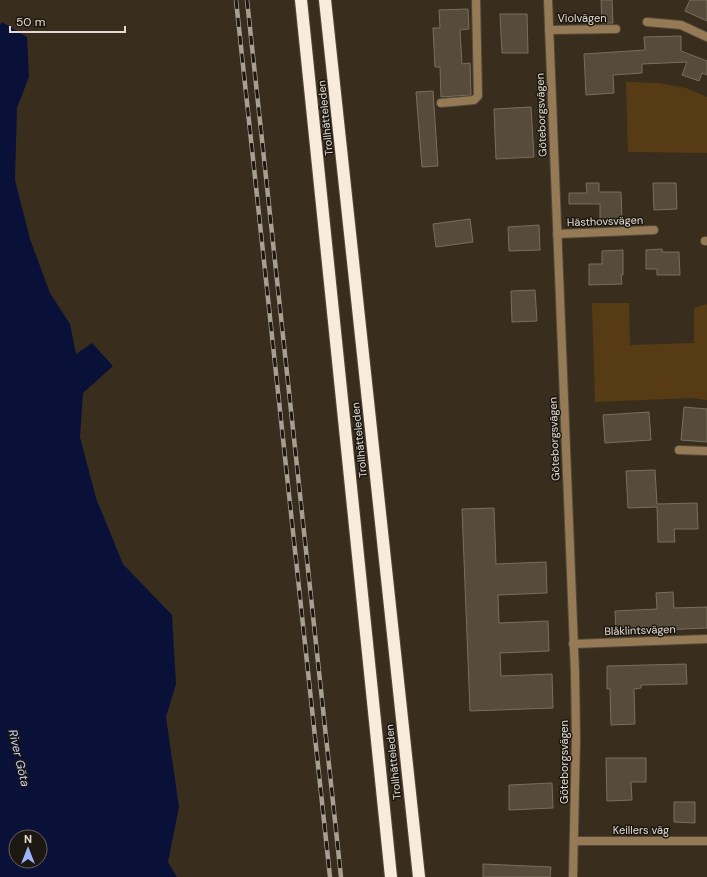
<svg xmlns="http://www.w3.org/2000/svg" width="707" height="877" font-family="'DM Sans',sans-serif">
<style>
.green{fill:#563b14}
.water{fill:#0a1139;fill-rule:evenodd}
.building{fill:#574b3b;stroke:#7b6e5d}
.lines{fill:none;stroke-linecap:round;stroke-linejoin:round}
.minor-casing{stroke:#544a3b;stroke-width:10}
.tertiary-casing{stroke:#544a3b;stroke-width:10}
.motorway-casing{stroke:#544a3b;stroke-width:14}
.minor{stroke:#957a55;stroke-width:8}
.tertiary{stroke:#957a55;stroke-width:8}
.motorway{stroke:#f9ebda;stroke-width:12}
.rail-casing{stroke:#a89f93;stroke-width:4.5}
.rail{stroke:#1c1710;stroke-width:3;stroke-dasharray:9;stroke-linecap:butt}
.labels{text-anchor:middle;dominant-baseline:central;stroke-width:3;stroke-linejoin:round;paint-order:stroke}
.street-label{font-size:11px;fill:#e3dbd2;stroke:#1c1710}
.water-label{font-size:12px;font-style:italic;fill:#c2d2fe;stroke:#1c1710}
</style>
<rect width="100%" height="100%" fill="#392e1e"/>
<!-- green -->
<g class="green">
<path d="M 626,82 L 658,83 L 686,88 L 707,97 L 707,153 L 628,152 Z"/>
<path d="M 592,303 L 629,303 L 630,345 L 694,343 L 694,308 L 707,304 L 707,400 L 692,398 L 595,402 Z"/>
</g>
<!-- water -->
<path class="water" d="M 2,22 L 27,37 L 29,77 L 17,108 L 15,180 L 30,239 L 50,293 L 70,324 L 76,354 L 92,343 L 113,366 L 83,393 L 80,437 L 96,498 L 123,564 L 172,615 L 176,684 L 166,717 L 179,807 L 168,862 L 177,877 L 0,877 L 0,25 ZM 16,837 L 40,837 L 40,861 L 16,861 Z"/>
<!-- building -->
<g class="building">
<path d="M 601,0 L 612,0 L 613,23 L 602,23 Z"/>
<path d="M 690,0 L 707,0 L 707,21 L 685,11 Z"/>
<path d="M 468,9 L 469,29 L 460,30 L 462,64 L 470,63 L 471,95 L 441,97 L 440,67 L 435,67 L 433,28 L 440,28 L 439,10 Z"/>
<path d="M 500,14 L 527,14 L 528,53 L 502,53 Z"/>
<path d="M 681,36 L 681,51 L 707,61 L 707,75 L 702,73 L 699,81 L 682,75 L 687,62 L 642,64 L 642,73 L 613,75 L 614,93 L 586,95 L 584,54 L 645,50 L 644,37 Z"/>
<path d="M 433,91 L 438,166 L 422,167 L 416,92 Z"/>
<path d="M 531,107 L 534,157 L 496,159 L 494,109 Z"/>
<path d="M 586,183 L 599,183 L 599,192 L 621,192 L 622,219 L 600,220 L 600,204 L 569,204 L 569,193 L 587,193 Z"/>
<path d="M 653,183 L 676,183 L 677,209 L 654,210 Z"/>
<path d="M 470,219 L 473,242 L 436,247 L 433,224 Z"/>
<path d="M 539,225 L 540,250 L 509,251 L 508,227 Z"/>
<path d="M 662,249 L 662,252 L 679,252 L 680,275 L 657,275 L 657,269 L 646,269 L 646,250 Z"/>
<path d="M 623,250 L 623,275 L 621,275 L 622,284 L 589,285 L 589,264 L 602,264 L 602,251 Z"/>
<path d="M 535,290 L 537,321 L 512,322 L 511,291 Z"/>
<path d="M 684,407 L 707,409 L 707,442 L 681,440 Z"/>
<path d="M 649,412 L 651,440 L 605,443 L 603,415 Z"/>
<path d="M 655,470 L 657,504 L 697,503 L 698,529 L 674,529 L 675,542 L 658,542 L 657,507 L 628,508 L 626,471 Z"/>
<path d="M 494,508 L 496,564 L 546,562 L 547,593 L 498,595 L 499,623 L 548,621 L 549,651 L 500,653 L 501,676 L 552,674 L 553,708 L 470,711 L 462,509 Z"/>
<path d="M 673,592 L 674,608 L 707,607 L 707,628 L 616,632 L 615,611 L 657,609 L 656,593 Z"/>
<path d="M 686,664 L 687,684 L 641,685 L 641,688 L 634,689 L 635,724 L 611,725 L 610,689 L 607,689 L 607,666 Z"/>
<path d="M 606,758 L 646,758 L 646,782 L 631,782 L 632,800 L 607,801 Z"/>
<path d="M 552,783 L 553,808 L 509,810 L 509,785 Z"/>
<path d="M 674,802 L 695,802 L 695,823 L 674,822 Z"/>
<path d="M 483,864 L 551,867 L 550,877 L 483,877 Z"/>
</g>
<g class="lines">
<!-- minor casing -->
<g class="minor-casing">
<g id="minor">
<path d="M 647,22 L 681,25 L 707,37"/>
<path d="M 549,30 L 616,29"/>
<path d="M 441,103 L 474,100 L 478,96 L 476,0"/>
<path d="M 557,234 L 654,230"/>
<path d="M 705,241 L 707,241"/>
<path d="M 679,450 L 707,451"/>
<path d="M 573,644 L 707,639"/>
<path d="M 575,841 L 707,841"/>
</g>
</g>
<!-- tertiary casing -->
<g class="tertiary-casing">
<path id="tertiary" d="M 548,0 L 575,673 L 576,738 L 573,877"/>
</g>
<!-- motorway casing -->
<g class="motorway-casing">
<g id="motorway">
<path d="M 301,0 L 391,877"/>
<path d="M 325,0 L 419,877"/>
</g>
</g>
<!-- minor -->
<use href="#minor" class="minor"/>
<!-- tertiary -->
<use href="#tertiary" class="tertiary"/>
<!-- motorway -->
<use href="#motorway" class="motorway"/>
<!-- rail casing -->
<g class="rail-casing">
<g id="rail">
<path d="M 236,0 L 330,877"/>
<path d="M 247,0 L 341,877"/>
</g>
</g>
<!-- rail -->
<use href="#rail" class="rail"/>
</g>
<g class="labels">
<!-- street labels -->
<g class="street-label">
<text x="582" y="18">Violvägen</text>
<text transform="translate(541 115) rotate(-92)">Göteborgsvägen</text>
<text transform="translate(325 118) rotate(-96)">Trollhätteleden</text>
<text transform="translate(605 221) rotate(-2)">Hästhovsvägen</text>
<text transform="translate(554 439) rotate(-92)">Göteborgsvägen</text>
<text transform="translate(359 440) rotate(-96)">Trollhätteleden</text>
<text transform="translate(640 630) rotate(-2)">Blåklintsvägen</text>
<text transform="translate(393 762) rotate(-96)">Trollhätteleden</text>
<text transform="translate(564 762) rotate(-90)">Göteborgsvägen</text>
<text x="641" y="830">Keillers väg</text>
</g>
<!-- water labels -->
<g class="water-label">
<text transform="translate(19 758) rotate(77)">River Göta</text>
</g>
</g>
<!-- north arrow -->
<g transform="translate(28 849)"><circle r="19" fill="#1c1710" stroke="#6c655e"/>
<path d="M0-3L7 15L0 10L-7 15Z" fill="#9cb4fd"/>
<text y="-6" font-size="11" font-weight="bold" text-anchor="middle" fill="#e3dbd2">N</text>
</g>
<!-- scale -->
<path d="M10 26v6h115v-6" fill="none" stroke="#e3dbd2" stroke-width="2"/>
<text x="16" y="26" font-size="12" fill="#e3dbd2" stroke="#1c1710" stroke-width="3" paint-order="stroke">50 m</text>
</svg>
